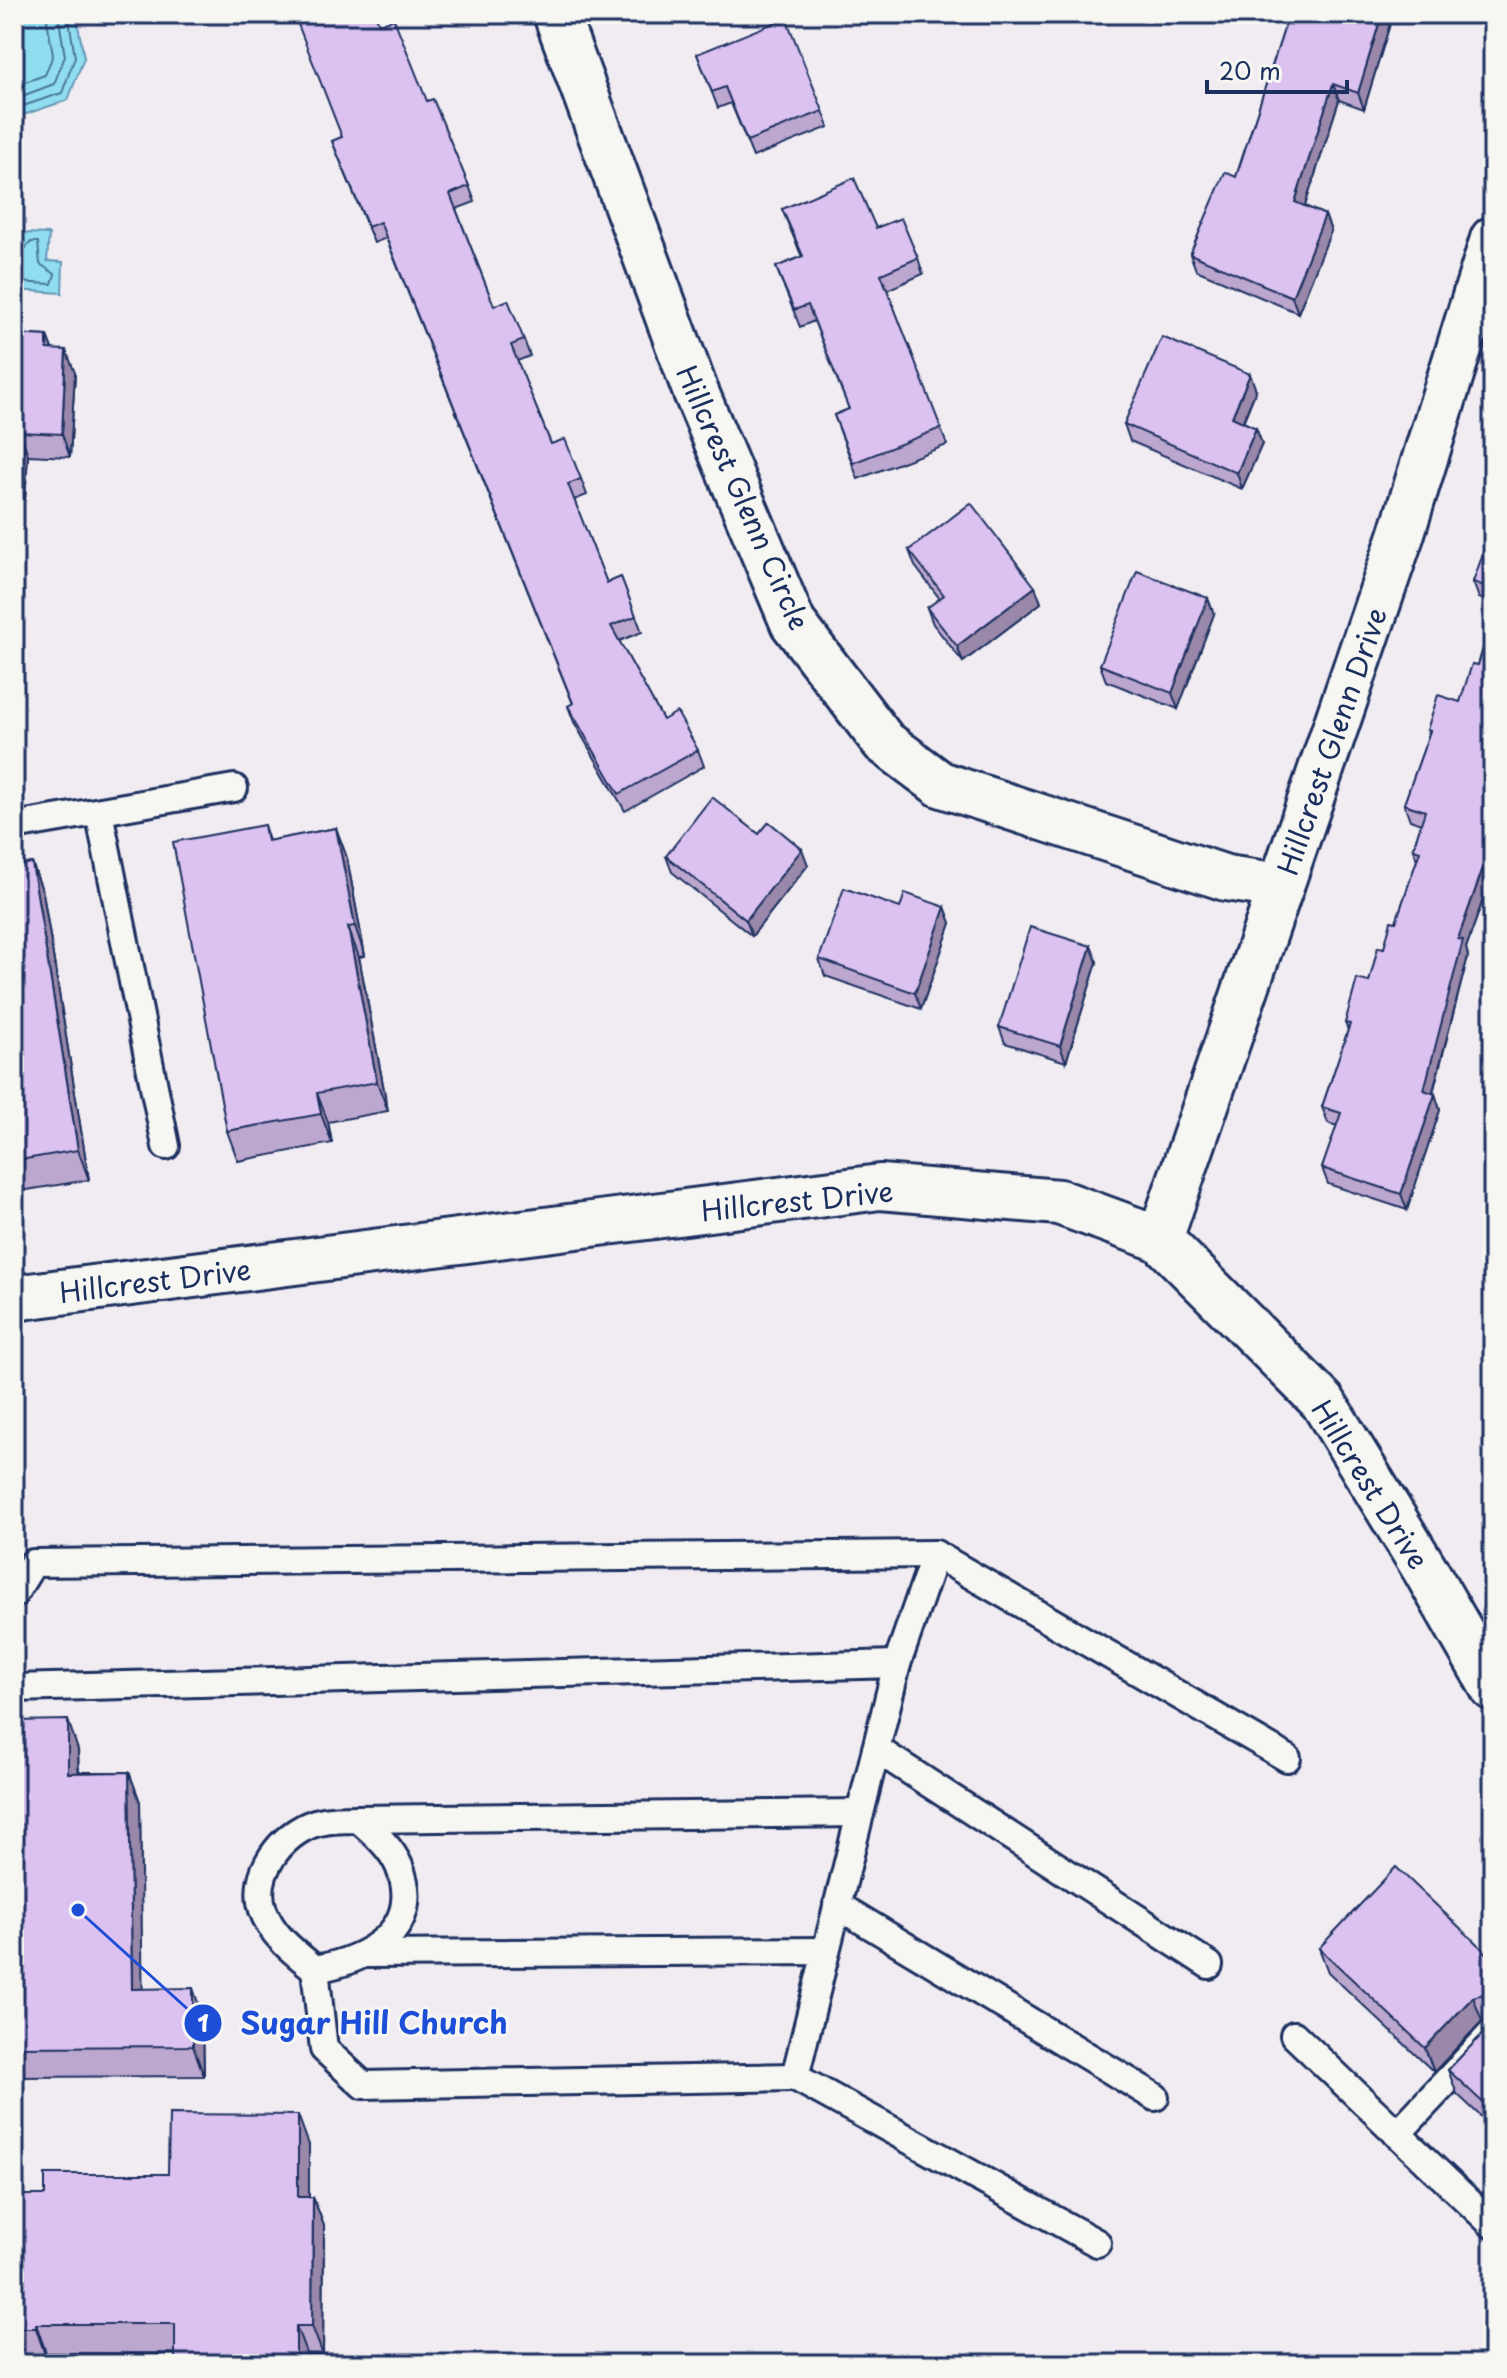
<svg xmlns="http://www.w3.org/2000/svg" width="1507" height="2378" font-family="'Playpen Sans',sans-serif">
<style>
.water{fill:#91ddf0;stroke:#6297b6;stroke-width:2}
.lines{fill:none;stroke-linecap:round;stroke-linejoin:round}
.shore{stroke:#4a7598;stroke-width:2}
.lane-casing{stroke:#1b2f5e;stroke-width:32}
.street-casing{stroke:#1b2f5e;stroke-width:50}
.secondary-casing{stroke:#1b2f5e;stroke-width:50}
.lane{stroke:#f6f6f2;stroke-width:26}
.street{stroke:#f6f6f2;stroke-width:44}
.secondary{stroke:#f6f6f2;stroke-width:44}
.wall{fill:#bca7cf;stroke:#1b2f5e;stroke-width:2}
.shaded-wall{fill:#9988a9;stroke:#1b2f5e;stroke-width:2}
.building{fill:#dbc2f1;stroke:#1b2f5e;stroke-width:2}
.labels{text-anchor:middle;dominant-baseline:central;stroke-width:6;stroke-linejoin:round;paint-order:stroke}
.street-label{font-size:28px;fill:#1b2f5e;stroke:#f6f6f2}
.leader{fill:none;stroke:#1d4ed8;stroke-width:3}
.callout-dot{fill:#1d4ed8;stroke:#f6f6f2;stroke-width:3}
.mark-label{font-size:24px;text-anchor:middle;font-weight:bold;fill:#fff}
.callout-label{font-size:30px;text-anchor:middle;font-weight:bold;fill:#1d4ed8;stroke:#f6f6f2;stroke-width:6;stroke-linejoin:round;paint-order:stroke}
</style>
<rect width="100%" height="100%" fill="#f1ecf2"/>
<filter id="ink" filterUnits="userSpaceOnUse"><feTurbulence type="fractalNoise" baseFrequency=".0125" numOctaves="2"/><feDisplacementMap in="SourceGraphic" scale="16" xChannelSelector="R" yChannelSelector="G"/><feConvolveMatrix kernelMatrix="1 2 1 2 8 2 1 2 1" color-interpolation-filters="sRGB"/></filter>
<g filter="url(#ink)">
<!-- water -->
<g class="water">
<path d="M 14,14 L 76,14 L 84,58 L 68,100 L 14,118 Z"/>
<path d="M 22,233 L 49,234 L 47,261 L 63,262 L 62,293 L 14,290 L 14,244 L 21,244 Z"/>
</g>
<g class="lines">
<!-- shore -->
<g class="shore">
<path d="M 14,86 L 45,75 L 53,55 L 46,14"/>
<path d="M 14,99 L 54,84 L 65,56 L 58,14"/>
<path d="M 14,109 L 62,93 L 75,57 L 68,14"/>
<path d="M 14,252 L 23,251 L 31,242 L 38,242 L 40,264 L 55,274 L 52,284 L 14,282"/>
</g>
<!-- lane casing -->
<g class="lane-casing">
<g id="lane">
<path d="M 99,812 L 166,1146"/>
<path d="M 14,826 L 234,788"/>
<path d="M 14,1594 L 33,1563 L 935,1554"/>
<path d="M 897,1664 L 935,1554 L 1287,1758"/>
<path d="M 14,1688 L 897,1664 L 795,2077 L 363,2085 L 324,2049 L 315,1969 C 294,1952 272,1936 263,1910 C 251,1874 281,1834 315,1823 C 329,1819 343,1819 358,1819 C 373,1832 391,1847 399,1866 C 425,1929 368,1960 315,1969"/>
<path d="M 876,1749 L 1209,1965"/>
<path d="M 358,1819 L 860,1813"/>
<path d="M 837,1905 L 1155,2097"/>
<path d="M 364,1954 L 826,1951"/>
<path d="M 1294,2035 L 1493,2225"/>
<path d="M 795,2077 L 1097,2243"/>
<path d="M 1397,2134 L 1493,2032"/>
</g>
</g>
<!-- street casing -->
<g class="street-casing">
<g id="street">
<path d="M 556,14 L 695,390 L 793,623 L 884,742 L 940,784 L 1226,878 L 1281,886"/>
<path d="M 1160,1239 L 1401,536 L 1493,239"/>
</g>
</g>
<!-- secondary casing -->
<g class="secondary-casing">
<path id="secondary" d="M 14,1298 L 880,1187 L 1059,1202 L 1160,1239 L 1323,1402 L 1426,1571 L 1493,1688"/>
</g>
<!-- lane -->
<use href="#lane" class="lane"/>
<!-- street -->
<use href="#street" class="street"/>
<!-- secondary -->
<use href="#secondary" class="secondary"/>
</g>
<!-- wall -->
<g class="wall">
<path d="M 1289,14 L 1393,14 L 1364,109 L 1339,100 L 1305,206 L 1325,215 L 1331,231 L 1298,313 L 1196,270 L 1190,254 L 1236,177 Z"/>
<path d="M 379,24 L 427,101 L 469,186 L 475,202 L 456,209 L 494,306 L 524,340 L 530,356 L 517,361 L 551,444 L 581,479 L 587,495 L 574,500 L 607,583 L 621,577 L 642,632 L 619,641 L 663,720 L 698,750 L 704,766 L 625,811 L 574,722 L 568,706 L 573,704 L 386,238 L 374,243 L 332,141 L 342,137 Z"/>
<path d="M 697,54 L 823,111 L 829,127 L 753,157 L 731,103 L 718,108 Z"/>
<path d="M 782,209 L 876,228 L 918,258 L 923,274 L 887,290 L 947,445 L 858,479 L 834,415 L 849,409 L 814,321 L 800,327 L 776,267 L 802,257 Z"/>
<path d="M 14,334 L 47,336 L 52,349 L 75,373 L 70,457 L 28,455 L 25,500 L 14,499 Z"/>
<path d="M 1256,390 L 1243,422 L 1256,428 L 1262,444 L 1242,489 L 1130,441 L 1124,424 Z"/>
<path d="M 1493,535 L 1493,603 L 1479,598 L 1473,582 Z"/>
<path d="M 909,550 L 1035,587 L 1041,603 L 963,662 L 933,624 L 927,608 L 940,599 L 915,566 Z"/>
<path d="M 1214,614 L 1178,709 L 1106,681 L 1100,665 Z"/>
<path d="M 1493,616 L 1493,871 L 1466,948 L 1468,956 L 1433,1093 L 1435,1094 L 1440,1110 L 1407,1210 L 1328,1184 L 1322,1168 L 1337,1126 L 1328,1123 L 1322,1107 L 1348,1030 L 1345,1023 L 1369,982 L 1396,922 L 1417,860 L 1413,849 L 1421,824 L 1410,820 L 1404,804 L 1429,734 L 1427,730 L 1460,702 L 1478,665 Z"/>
<path d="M 264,825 L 269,841 L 336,828 L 347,858 L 365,956 L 359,957 L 388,1111 L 328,1122 L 332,1143 L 238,1161 L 227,1131 Z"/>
<path d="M 759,834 L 808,865 L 752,936 L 672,872 L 666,856 Z"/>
<path d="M 32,863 L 43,893 L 89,1180 L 14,1192 L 14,866 Z"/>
<path d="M 945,907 L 951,923 L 921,1009 L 825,976 L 819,959 L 900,908 Z"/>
<path d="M 1091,946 L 1097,962 L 1066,1062 L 1005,1043 L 999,1027 Z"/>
<path d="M 14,1721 L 78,1750 L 79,1772 L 129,1772 L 140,1802 L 142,1989 L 203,2018 L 204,2076 L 14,2077 Z"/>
<path d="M 1319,1948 L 1493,1959 L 1493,2017 L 1482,2021 L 1434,2072 L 1328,1972 Z"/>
<path d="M 1493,2023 L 1493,2128 L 1457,2094 L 1448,2070 Z"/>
<path d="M 309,2145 L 309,2197 L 313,2197 L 324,2226 L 323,2355 L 46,2353 L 46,2358 L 14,2357 L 14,2195 L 45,2195 L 168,2174 Z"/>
</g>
<!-- shaded-wall -->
<g class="shaded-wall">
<path d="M 1382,14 L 1393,14 L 1364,109 L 1358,93 Z"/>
<path d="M 1333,84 L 1339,100 L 1301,218 L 1295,202 Z"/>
<path d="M 1325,215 L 1331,231 L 1298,313 L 1292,297 Z"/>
<path d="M 47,336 L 56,359 L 47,349 Z"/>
<path d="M 66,350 L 75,373 L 70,457 L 62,434 Z"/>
<path d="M 1250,374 L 1256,390 L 1238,433 L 1232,417 Z"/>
<path d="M 1256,428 L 1262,444 L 1242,489 L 1237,473 Z"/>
<path d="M 20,432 L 28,455 L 25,500 L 17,476 Z"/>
<path d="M 1035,587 L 1041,603 L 963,662 L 957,646 Z"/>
<path d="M 1208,598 L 1214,614 L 1178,709 L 1172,693 Z"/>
<path d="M 336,828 L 347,858 L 365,956 L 355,926 Z"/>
<path d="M 1493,839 L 1493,871 L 1466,948 L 1468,956 L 1429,1106 L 1424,1090 L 1458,939 Z"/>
<path d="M 802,849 L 808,865 L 752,936 L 746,920 Z"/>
<path d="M 32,863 L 43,893 L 89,1180 L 78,1150 Z"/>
<path d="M 945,907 L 951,923 L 921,1009 L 915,993 Z"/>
<path d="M 348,927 L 359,957 L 388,1111 L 377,1082 Z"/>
<path d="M 1091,946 L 1097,962 L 1066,1062 L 1060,1046 Z"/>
<path d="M 317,1093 L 328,1122 L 332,1143 L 321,1114 Z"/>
<path d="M 1435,1094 L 1440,1110 L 1407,1210 L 1401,1194 Z"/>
<path d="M 68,1720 L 78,1750 L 79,1802 L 68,1773 Z"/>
<path d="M 129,1772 L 140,1802 L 143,2019 L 132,1989 Z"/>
<path d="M 193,1988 L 203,2018 L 204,2076 L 193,2046 Z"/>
<path d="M 1473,1997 L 1482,2021 L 1434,2072 L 1425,2048 Z"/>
<path d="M 298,2115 L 309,2145 L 309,2226 L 298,2197 Z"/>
<path d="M 313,2197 L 324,2226 L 323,2355 L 312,2326 Z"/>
<path d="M 36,2324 L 46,2353 L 46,2358 L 36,2328 Z"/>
<path d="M 296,2326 L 307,2355 L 307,2364 L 296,2364 Z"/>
</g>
<!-- building -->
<g class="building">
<path d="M 294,14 L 375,14 L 379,24 L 394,19 L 427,101 L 433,99 L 469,186 L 450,194 L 494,306 L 508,300 L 524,340 L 511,345 L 551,444 L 565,439 L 581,479 L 568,484 L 607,583 L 621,577 L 636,616 L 611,626 L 663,720 L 677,712 L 698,750 L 619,794 L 568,706 L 573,703 L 380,222 L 368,227 L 332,141 L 342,137 Z"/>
<path d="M 1289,14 L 1382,14 L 1358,93 L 1333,84 L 1295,202 L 1325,215 L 1292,297 L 1190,254 L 1225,172 L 1236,177 Z"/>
<path d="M 786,18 L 823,111 L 747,141 L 725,87 L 712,92 L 697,54 Z"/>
<path d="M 854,178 L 876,228 L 901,218 L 918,258 L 881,274 L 941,428 L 853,463 L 834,415 L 849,409 L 808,305 L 794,310 L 776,267 L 803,256 L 782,209 Z"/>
<path d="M 14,334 L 47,336 L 47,349 L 66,350 L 62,434 L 20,432 L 17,476 L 14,476 Z"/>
<path d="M 1162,337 L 1250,374 L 1232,417 L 1256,428 L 1237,473 L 1124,424 Z"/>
<path d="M 971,503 L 1035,587 L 957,646 L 927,608 L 944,595 L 909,550 Z"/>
<path d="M 1490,534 L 1493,535 L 1493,589 L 1473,582 Z"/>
<path d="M 1137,571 L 1208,598 L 1172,693 L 1100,665 Z"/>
<path d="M 1493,616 L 1493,839 L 1458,939 L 1463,940 L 1424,1090 L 1435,1094 L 1401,1194 L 1322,1168 L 1341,1113 L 1322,1107 L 1350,1024 L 1345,1023 L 1357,979 L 1369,982 L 1378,947 L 1384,948 L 1391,921 L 1396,922 L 1420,851 L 1413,849 L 1425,811 L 1404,804 L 1430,731 L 1427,730 L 1438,695 L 1460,702 L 1472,664 L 1478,665 Z"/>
<path d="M 712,797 L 759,834 L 769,822 L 802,849 L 746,920 L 666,856 Z"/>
<path d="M 264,825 L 267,841 L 336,828 L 355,926 L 348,927 L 377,1082 L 317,1093 L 321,1114 L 227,1131 L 173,842 Z"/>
<path d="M 32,863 L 78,1150 L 14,1161 L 14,866 Z"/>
<path d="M 844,888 L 900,908 L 905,893 L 945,907 L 915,993 L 819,959 Z"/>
<path d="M 1030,927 L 1091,946 L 1060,1046 L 999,1027 Z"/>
<path d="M 68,1720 L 68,1773 L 129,1772 L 132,1989 L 193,1988 L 193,2046 L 14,2047 L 14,1721 Z"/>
<path d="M 1396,1867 L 1493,1959 L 1493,1996 L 1487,1993 L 1473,1997 L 1425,2048 L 1319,1948 Z"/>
<path d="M 1493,2023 L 1493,2112 L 1448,2070 Z"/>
<path d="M 169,2114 L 298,2115 L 298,2197 L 313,2197 L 312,2326 L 296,2326 L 296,2364 L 175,2364 L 175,2324 L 36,2324 L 36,2328 L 14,2328 L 14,2195 L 45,2195 L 45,2174 L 168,2174 Z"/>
</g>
</g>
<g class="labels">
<!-- street labels -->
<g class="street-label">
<text transform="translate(744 497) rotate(66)">Hillcrest Glenn Circle</text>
<text transform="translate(1331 741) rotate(-71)">Hillcrest Glenn Drive</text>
<text transform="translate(797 1200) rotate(-6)">Hillcrest Drive</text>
<text transform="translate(155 1280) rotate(-7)">Hillcrest Drive</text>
<text transform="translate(1371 1484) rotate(58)">Hillcrest Drive</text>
</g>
</g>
<!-- callouts -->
<path class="leader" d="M78 1910L203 2023"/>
<g class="callout-dot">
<circle cx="78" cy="1910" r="8"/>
<circle cx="203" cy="2023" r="20"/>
</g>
<g class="mark-label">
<text x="203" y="2032">1</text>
</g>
<g class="callout-label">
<text x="374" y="2034">Sugar Hill Church</text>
</g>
<!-- margin -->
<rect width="1507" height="2378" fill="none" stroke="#f6f6f2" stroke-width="48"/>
<rect x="24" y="24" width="1459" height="2330" fill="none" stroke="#1b2f5e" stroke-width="3" filter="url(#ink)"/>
<!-- scale -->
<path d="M1207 80v12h140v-12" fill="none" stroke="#1b2f5e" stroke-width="4"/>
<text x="1219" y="80" font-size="24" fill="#1b2f5e" stroke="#f6f6f2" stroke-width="6" paint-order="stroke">20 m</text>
</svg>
